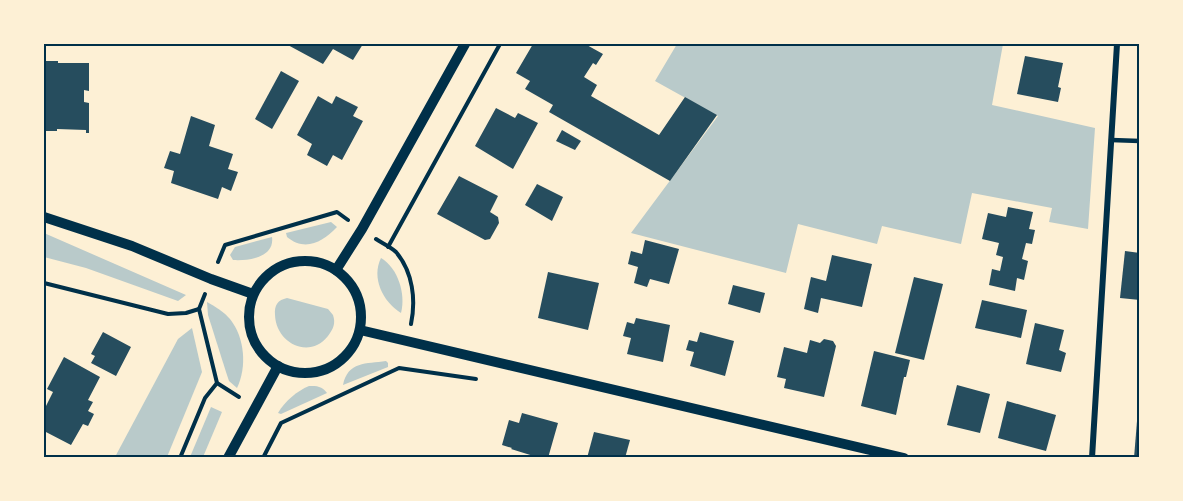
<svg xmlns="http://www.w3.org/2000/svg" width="1183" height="501" font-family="Manrope,sans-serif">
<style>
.green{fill:#b9caca}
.building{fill:#264d5e}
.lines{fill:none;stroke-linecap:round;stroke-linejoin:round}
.path{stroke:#003049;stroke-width:4}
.service{stroke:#003049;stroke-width:4.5}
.minor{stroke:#003049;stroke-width:6}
.tertiary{stroke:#003049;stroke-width:10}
.neatline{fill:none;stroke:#003049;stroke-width:2}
</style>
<rect width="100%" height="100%" fill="#fdf0d5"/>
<!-- green -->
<g class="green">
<path d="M 677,44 L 1003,44 L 992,105 L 1095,128 L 1088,229 L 1049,222 L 1052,208 L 972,193 L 961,244 L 882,226 L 877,244 L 798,224 L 786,273 L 631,233 L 718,116 L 655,81 Z"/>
<path d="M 331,222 L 337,227 C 323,242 305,252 287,237 L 286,233 Z"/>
<path d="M 44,233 L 186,295 L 178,301 L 86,268 L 44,257 Z"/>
<path d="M 272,237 C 275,258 247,261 233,260 L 230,255 L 235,247 Z"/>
<path d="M 381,258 C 398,268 406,294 401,313 C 383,302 371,278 381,258 Z"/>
<path d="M 287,298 L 328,309 L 333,315 C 336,324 333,329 328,336 C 309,360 276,343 275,315 C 274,305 278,300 287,298 Z"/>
<path d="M 207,302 C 216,307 224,312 230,319 C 245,338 247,367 237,388 L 229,381 L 226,372 L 208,315 Z"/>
<path d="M 192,328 L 202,372 L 167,457 L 115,457 L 178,339 Z"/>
<path d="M 386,361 L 388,363 L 388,367 L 343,385 C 348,361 366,364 386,361 Z"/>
<path d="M 309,386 C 317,386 322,386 327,393 L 281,414 L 278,413 C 285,401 297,391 309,386 Z"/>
<path d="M 211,407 L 222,412 L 203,457 L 190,457 Z"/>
</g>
<!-- building -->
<g class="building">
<path d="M 286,44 L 363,44 L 353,60 L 333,49 L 323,64 Z"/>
<path d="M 533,44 L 585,44 L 603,54 L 596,65 L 593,63 L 584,77 L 597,85 L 591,96 L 659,135 L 685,97 L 717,115 L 670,181 L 549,112 L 553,105 L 525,89 L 530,81 L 516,73 Z"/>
<path d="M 1025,56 L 1063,63 L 1058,87 L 1061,88 L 1058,102 L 1017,94 Z"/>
<path d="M 44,61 L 58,61 L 58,63 L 89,63 L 89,91 L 84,90 L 84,102 L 89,103 L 89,133 L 86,133 L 86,130 L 57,129 L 57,131 L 44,131 Z"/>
<path d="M 281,71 L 299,81 L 272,129 L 255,119 Z"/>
<path d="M 318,96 L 332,104 L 336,96 L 358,107 L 353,116 L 363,121 L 342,160 L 333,155 L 327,166 L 307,155 L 312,144 L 297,135 Z"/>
<path d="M 496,108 L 515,118 L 518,113 L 538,123 L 513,169 L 475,146 Z"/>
<path d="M 191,116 L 215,125 L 209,146 L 233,154 L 228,169 L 238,172 L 231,191 L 222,187 L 218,199 L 171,183 L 174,171 L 164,168 L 170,151 L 180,154 Z"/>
<path d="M 562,130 L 581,141 L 575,150 L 556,141 Z"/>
<path d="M 459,176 L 498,196 L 490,212 L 498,217 L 499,223 L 490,239 L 485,240 L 437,214 Z"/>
<path d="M 537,184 L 563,197 L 552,221 L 525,205 Z"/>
<path d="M 1008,207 L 1033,212 L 1029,229 L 1035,230 L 1032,244 L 1026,243 L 1022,259 L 1028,261 L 1024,280 L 1017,278 L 1015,291 L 989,285 L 992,269 L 1000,271 L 1003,257 L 996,255 L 999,243 L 982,239 L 988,213 L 1006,217 Z"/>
<path d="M 645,240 L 679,249 L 669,284 L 650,279 L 647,287 L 634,283 L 638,267 L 628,264 L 631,251 L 642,254 Z"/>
<path d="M 1125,251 L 1140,253 L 1140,300 L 1120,298 Z"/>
<path d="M 832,255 L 872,264 L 862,307 L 821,298 L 818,313 L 804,309 L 811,277 L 826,281 Z"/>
<path d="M 548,272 L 599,283 L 588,330 L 538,318 Z"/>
<path d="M 914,277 L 943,284 L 924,360 L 895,353 Z"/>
<path d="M 733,285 L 765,293 L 760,313 L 728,304 Z"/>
<path d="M 982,300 L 1027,310 L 1021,338 L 975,328 Z"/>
<path d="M 636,318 L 670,325 L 663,362 L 627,354 L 631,338 L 623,336 L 627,322 L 634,324 Z"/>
<path d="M 1035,323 L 1064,330 L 1059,350 L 1066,353 L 1061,372 L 1026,364 Z"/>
<path d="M 103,332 L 131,347 L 116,376 L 91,363 L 95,356 L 91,354 Z"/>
<path d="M 700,332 L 734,341 L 725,376 L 690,366 L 694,352 L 686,350 L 689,340 L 697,342 Z"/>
<path d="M 824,339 L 833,341 L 836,346 L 824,397 L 784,388 L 786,379 L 777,377 L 784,347 L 807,353 L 810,340 L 820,343 Z"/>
<path d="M 874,351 L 910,360 L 906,377 L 904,377 L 896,415 L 861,406 Z"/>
<path d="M 64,357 L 100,377 L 88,400 L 93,402 L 88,411 L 94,414 L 88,426 L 83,424 L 71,445 L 44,431 L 44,410 L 53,392 L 47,389 Z"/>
<path d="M 957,385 L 990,394 L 980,433 L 947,425 Z"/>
<path d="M 1007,401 L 1056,415 L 1046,451 L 998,438 Z"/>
<path d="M 522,413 L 558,423 L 548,458 L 540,458 L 511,449 L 512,448 L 502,445 L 509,420 L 519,423 Z"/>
<path d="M 1137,421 L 1140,422 L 1140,458 L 1134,458 Z"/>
<path d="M 594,432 L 630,440 L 625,458 L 587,458 Z"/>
</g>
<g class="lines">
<!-- path -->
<g class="path">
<path d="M 376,239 C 382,243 391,247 396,252 C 413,272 416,300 411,324"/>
<path d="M 388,247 L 500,44"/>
<path d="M 218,262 L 225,245 L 337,212 L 348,220"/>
<path d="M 44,283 L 168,314 L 186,313 L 199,309"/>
<path d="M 205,294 L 199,309 L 217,383 L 239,397"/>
<path d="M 180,458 L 205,398 L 217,383"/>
<path d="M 263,458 L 281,423 L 399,368 L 476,379"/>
</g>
<!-- service -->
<path class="service" d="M 1111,140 L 1140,141"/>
<!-- minor -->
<path class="minor" d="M 1092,458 L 1117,44"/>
<!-- tertiary -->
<g class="tertiary">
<path d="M 44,217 L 132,246 L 211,279 L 253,294"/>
<circle cx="305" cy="317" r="56"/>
<path d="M 336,270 L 362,229 L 465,44"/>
<path d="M 360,330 L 904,458"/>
<path d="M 228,458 L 278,366"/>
</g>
</g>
<!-- border -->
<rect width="1183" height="501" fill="none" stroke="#fdf0d5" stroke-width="90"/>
<rect x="45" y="45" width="1093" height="411" class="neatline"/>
</svg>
